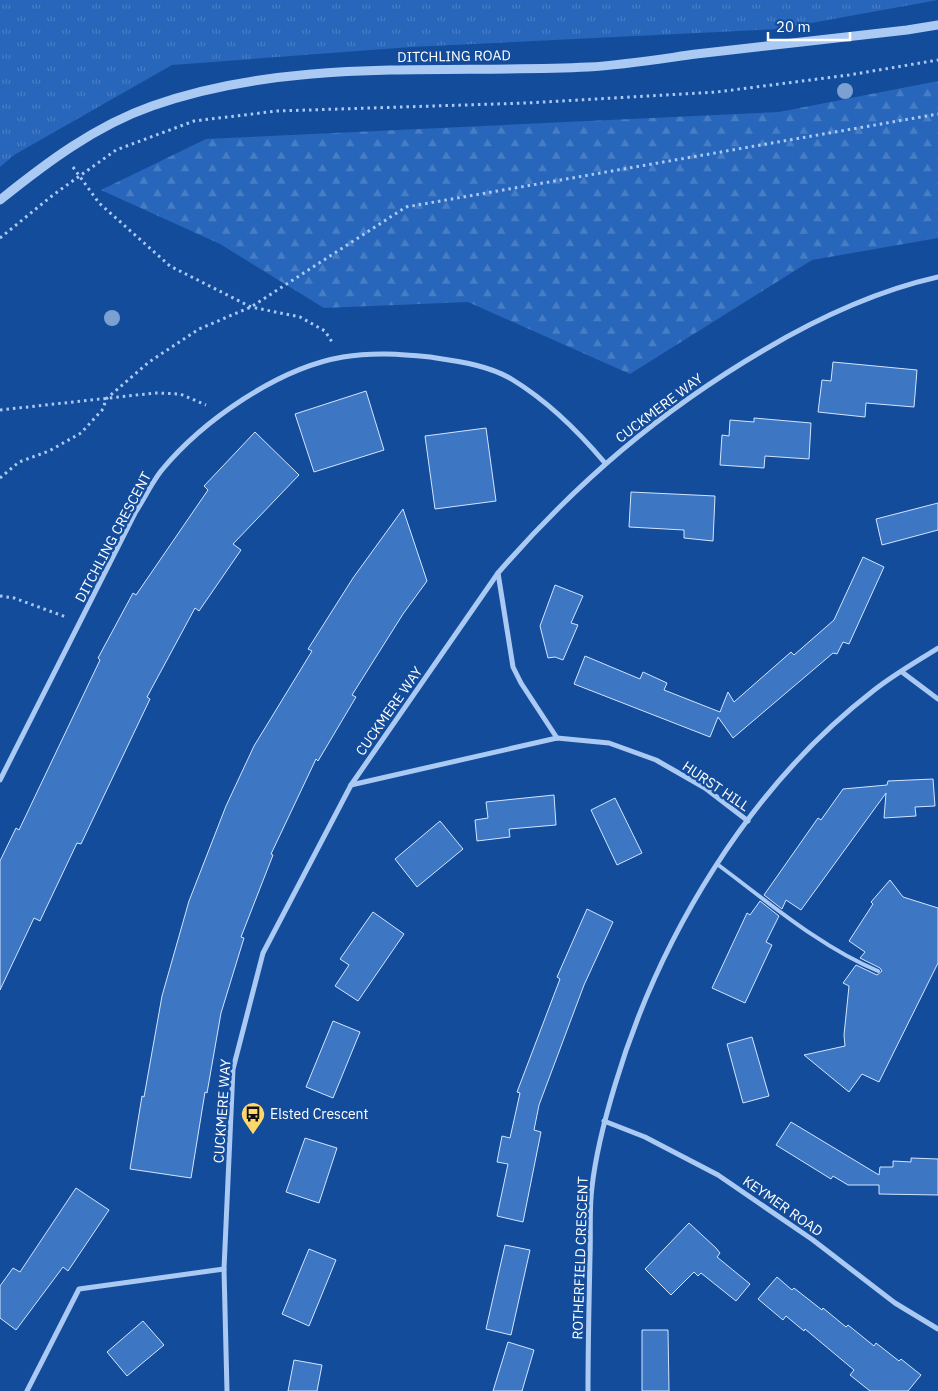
<svg xmlns="http://www.w3.org/2000/svg" width="938" height="1391" font-family="'IBM Plex Sans',sans-serif">
<style>
.grass{fill:url(#grass-tufts)}
.forest{fill:url(#forest-firs)}
.building{fill:#3d76c3;stroke:#d2e5fd}
.lines{fill:none;stroke-linecap:round;stroke-linejoin:round}
.path{stroke:#aac9f3;stroke-width:3;stroke-dasharray:2.5 4;stroke-linecap:butt}
.service{stroke:#aac9f3;stroke-width:4}
.minor{stroke:#aac9f3;stroke-width:5}
.tertiary{stroke:#aac9f3;stroke-width:9}
.tree{fill:#7ca0d1}
.labels{text-anchor:middle;dominant-baseline:central;stroke-width:5;stroke-linejoin:round;paint-order:stroke}
.street-label{font-size:14px;fill:#fff;stroke:#144c9c}
.poi-label{font-size:14px;fill:#fff;stroke:#144c9c;text-anchor:start}
</style>
<defs>
<pattern id="grass-tufts" width="24" height="20" patternUnits="userSpaceOnUse" patternTransform="scale(1.25)"><rect width="24" height="20" fill="#2766ba"/><path d="M3 7l-1-3M5 7V3M7 7l1-3M15 17l-1-3M17 17v-4M19 17l1-3" fill="none" stroke="#477dc4"/></pattern>
<pattern id="forest-firs" width="22" height="20" patternUnits="userSpaceOnUse" patternTransform="scale(1.25)"><rect width="22" height="20" fill="#2766ba"/><path d="M5 1l3.5 6h-7zM16 11l3.5 6h-7z" fill="#477dc4"/></pattern>
</defs>
<rect width="100%" height="100%" fill="#144c9c"/>
<!-- grass -->
<path class="grass" d="M 0,0 L 938,0 L 778,29 L 411,47 L 172,65 L 14,155 L 0,167 Z"/>
<!-- forest -->
<path class="forest" d="M 938,81 L 938,238 L 812,260 L 630,374 L 468,302 L 324,308 L 220,244 L 101,190 L 206,139 L 779,112 Z"/>
<!-- building -->
<g class="building">
<path d="M 833,362 L 917,370 L 914,407 L 866,403 L 865,417 L 818,412 L 822,380 L 831,381 Z"/>
<path d="M 366,391 L 384,450 L 314,472 L 295,414 Z"/>
<path d="M 754,418 L 811,423 L 809,459 L 765,456 L 764,468 L 720,465 L 722,435 L 729,436 L 730,420 L 754,422 Z"/>
<path d="M 486,428 L 496,501 L 435,509 L 425,436 Z"/>
<path d="M 255,432 L 299,475 L 233,544 L 241,550 L 199,611 L 195,608 L 147,697 L 150,699 L 81,844 L 77,843 L 40,921 L 34,918 L 0,990 L 0,861 L 16,828 L 19,830 L 100,660 L 98,658 L 133,593 L 136,595 L 208,490 L 204,486 Z"/>
<path d="M 631,492 L 715,496 L 713,541 L 684,538 L 684,530 L 629,527 Z"/>
<path d="M 938,503 L 938,530 L 882,545 L 876,519 Z"/>
<path d="M 403,509 L 427,581 L 403,614 L 352,695 L 356,697 L 318,761 L 316,759 L 271,854 L 273,855 L 241,937 L 244,938 L 221,1013 L 207,1093 L 205,1092 L 191,1178 L 130,1169 L 142,1096 L 144,1097 L 162,996 L 189,901 L 226,806 L 254,746 L 312,651 L 308,649 L 353,578 Z"/>
<path d="M 863,557 L 884,567 L 849,644 L 843,642 L 837,654 L 833,653 L 733,738 L 718,717 L 710,737 L 574,684 L 585,656 L 640,679 L 643,672 L 667,683 L 664,690 L 720,712 L 728,692 L 734,702 L 791,652 L 794,655 L 834,620 Z"/>
<path d="M 555,585 L 583,596 L 571,623 L 578,625 L 563,660 L 555,657 L 548,658 L 540,626 Z"/>
<path d="M 933,779 L 935,806 L 915,807 L 916,816 L 884,818 L 886,793 L 801,910 L 786,900 L 782,909 L 764,895 L 818,818 L 821,820 L 843,789 L 887,785 L 888,781 Z"/>
<path d="M 554,795 L 556,825 L 509,829 L 510,837 L 477,841 L 475,820 L 488,818 L 486,802 Z"/>
<path d="M 615,798 L 642,853 L 617,865 L 591,810 Z"/>
<path d="M 440,821 L 463,849 L 417,887 L 395,859 Z"/>
<path d="M 890,880 L 903,897 L 938,908 L 938,963 L 879,1082 L 862,1074 L 849,1092 L 804,1055 L 845,1046 L 844,1035 L 849,986 L 843,983 L 856,965 L 877,975 L 882,971 L 880,968 L 860,958 L 865,952 L 849,941 L 873,904 L 871,902 Z"/>
<path d="M 760,901 L 779,916 L 766,942 L 772,945 L 745,1003 L 712,988 L 747,913 L 750,915 Z"/>
<path d="M 587,909 L 613,922 L 584,985 L 539,1105 L 534,1130 L 541,1132 L 523,1222 L 497,1216 L 508,1164 L 497,1162 L 502,1136 L 510,1138 L 520,1093 L 517,1092 L 560,979 L 557,977 Z"/>
<path d="M 373,912 L 404,934 L 358,1001 L 335,986 L 349,965 L 340,959 Z"/>
<path d="M 333,1021 L 360,1032 L 333,1098 L 306,1087 Z"/>
<path d="M 752,1037 L 769,1096 L 743,1103 L 727,1044 Z"/>
<path d="M 791,1122 L 879,1175 L 880,1167 L 893,1167 L 893,1161 L 911,1162 L 911,1158 L 938,1159 L 938,1195 L 879,1194 L 879,1185 L 848,1185 L 833,1176 L 831,1179 L 776,1145 Z"/>
<path d="M 305,1138 L 337,1148 L 319,1203 L 286,1192 Z"/>
<path d="M 76,1188 L 109,1210 L 68,1271 L 63,1267 L 16,1330 L 0,1318 L 0,1286 L 13,1268 L 20,1272 Z"/>
<path d="M 689,1223 L 716,1248 L 720,1253 L 717,1257 L 750,1284 L 736,1301 L 701,1273 L 698,1276 L 694,1272 L 671,1295 L 645,1269 Z"/>
<path d="M 505,1245 L 530,1250 L 511,1335 L 486,1329 Z"/>
<path d="M 309,1249 L 336,1260 L 309,1326 L 282,1314 Z"/>
<path d="M 777,1277 L 792,1290 L 794,1288 L 822,1310 L 823,1308 L 846,1327 L 848,1325 L 874,1346 L 876,1343 L 899,1361 L 901,1359 L 921,1375 L 908,1391 L 870,1391 L 850,1375 L 854,1370 L 805,1329 L 804,1331 L 786,1316 L 783,1320 L 758,1299 Z"/>
<path d="M 143,1321 L 164,1345 L 127,1376 L 107,1352 Z"/>
<path d="M 642,1330 L 668,1330 L 669,1391 L 642,1391 Z"/>
<path d="M 508,1342 L 534,1350 L 522,1391 L 493,1391 Z"/>
<path d="M 294,1360 L 322,1365 L 317,1391 L 288,1391 Z"/>
</g>
<g class="lines">
<!-- path -->
<g class="path">
<path d="M 73,167 L 99,203 L 170,266 L 251,307 L 300,317 L 325,331 L 332,342"/>
<path d="M 0,238 L 53,195 L 116,150 L 194,121 L 277,111 L 526,103 L 717,92 L 849,75 L 938,60"/>
<path d="M 0,410 L 155,393 L 180,394 L 206,405"/>
<path d="M 0,478 L 19,462 L 49,451 L 81,433 L 103,409 L 106,399 L 149,362 L 199,329 L 251,307 L 406,207 L 938,114"/>
<path d="M 0,596 L 14,598 L 66,617"/>
</g>
<!-- service -->
<path class="service" d="M 717,864 C 767,901 820,947 878,971"/>
<!-- minor -->
<g class="minor">
<path d="M 498,573 L 513,667 L 521,683 L 557,738"/>
<path d="M 902,672 L 938,699"/>
<path d="M 0,780 L 135,513 C 144,499 151,484 161,471 C 202,421 278,368 343,357 C 373,352 400,354 430,357 C 457,361 489,365 513,380 C 549,402 578,431 605,463"/>
<path d="M 351,785 L 557,738 L 609,743 L 656,760 L 705,788 L 748,821"/>
<path d="M 604,1121 L 645,1137 L 718,1175 L 813,1240 L 895,1303 L 938,1329"/>
<path d="M 27,1391 L 79,1289 L 224,1269"/>
<path d="M 227,1391 L 224,1269 L 233,1069 L 263,953 L 351,785 L 498,573 C 577,482 660,411 764,350 C 818,318 876,291 938,277"/>
<path d="M 588,1391 C 588,1346 589,1301 590,1256 C 591,1233 589,1210 592,1187 C 596,1152 605,1118 615,1085 C 659,937 749,787 873,691 C 893,675 916,662 938,648"/>
</g>
<!-- tertiary -->
<path class="tertiary" d="M 0,200 C 46,163 95,126 152,106 C 290,57 444,74 588,67 C 624,65 660,59 696,54 C 766,46 837,38 907,30 L 938,25"/>
</g>
<!-- trees -->
<g class="tree">
<circle cx="845" cy="91" r="8"/>
<circle cx="112" cy="318" r="8"/>
</g>
<!-- icons -->
<defs>
<g id="bus-pin" transform="scale(1.25)"><path d="M0 17L-7.5 6A9.5 9.5 0 1 1 7.5 6Z" fill="#ffd86c" stroke="#144c9c"/><path d="M-5-6H5V4H4V6H2V4H-2V6H-4V4H-5ZM-3.5-4V0h7V-4ZM-3.5 1.2v1.5H-2V1.2ZM2 1.2v1.5H3.5V1.2Z" fill="#111"/></g>
</defs>
<g fill-rule="evenodd">
<use href="#bus-pin" x="253" y="1114"/>
</g>
<g class="labels">
<!-- street labels -->
<g class="street-label">
<text transform="translate(454 56) rotate(-1)">DITCHLING ROAD</text>
<text transform="translate(659 408) rotate(-37)">CUCKMERE WAY</text>
<text transform="translate(113 537) rotate(-62)">DITCHLING CRESCENT</text>
<text transform="translate(389 711) rotate(-55)">CUCKMERE WAY</text>
<text transform="translate(716 786) rotate(34)">HURST HILL</text>
<text transform="translate(222 1111) rotate(-86)">CUCKMERE WAY</text>
<text transform="translate(783 1206) rotate(35)">KEYMER ROAD</text>
<text transform="translate(580 1258) rotate(-88)">ROTHERFIELD CRESCENT</text>
</g>
<!-- poi labels -->
<g class="poi-label">
<text x="270" y="1114">Elsted Crescent</text>
</g>
</g>
<!-- scale -->
<path d="M768 32v8h82v-8" fill="none" stroke="#ffffff" stroke-width="2.5"/>
<text x="776" y="32" font-size="15" fill="#ffffff" stroke="#144c9c" stroke-width="4" paint-order="stroke">20 m</text>
</svg>
